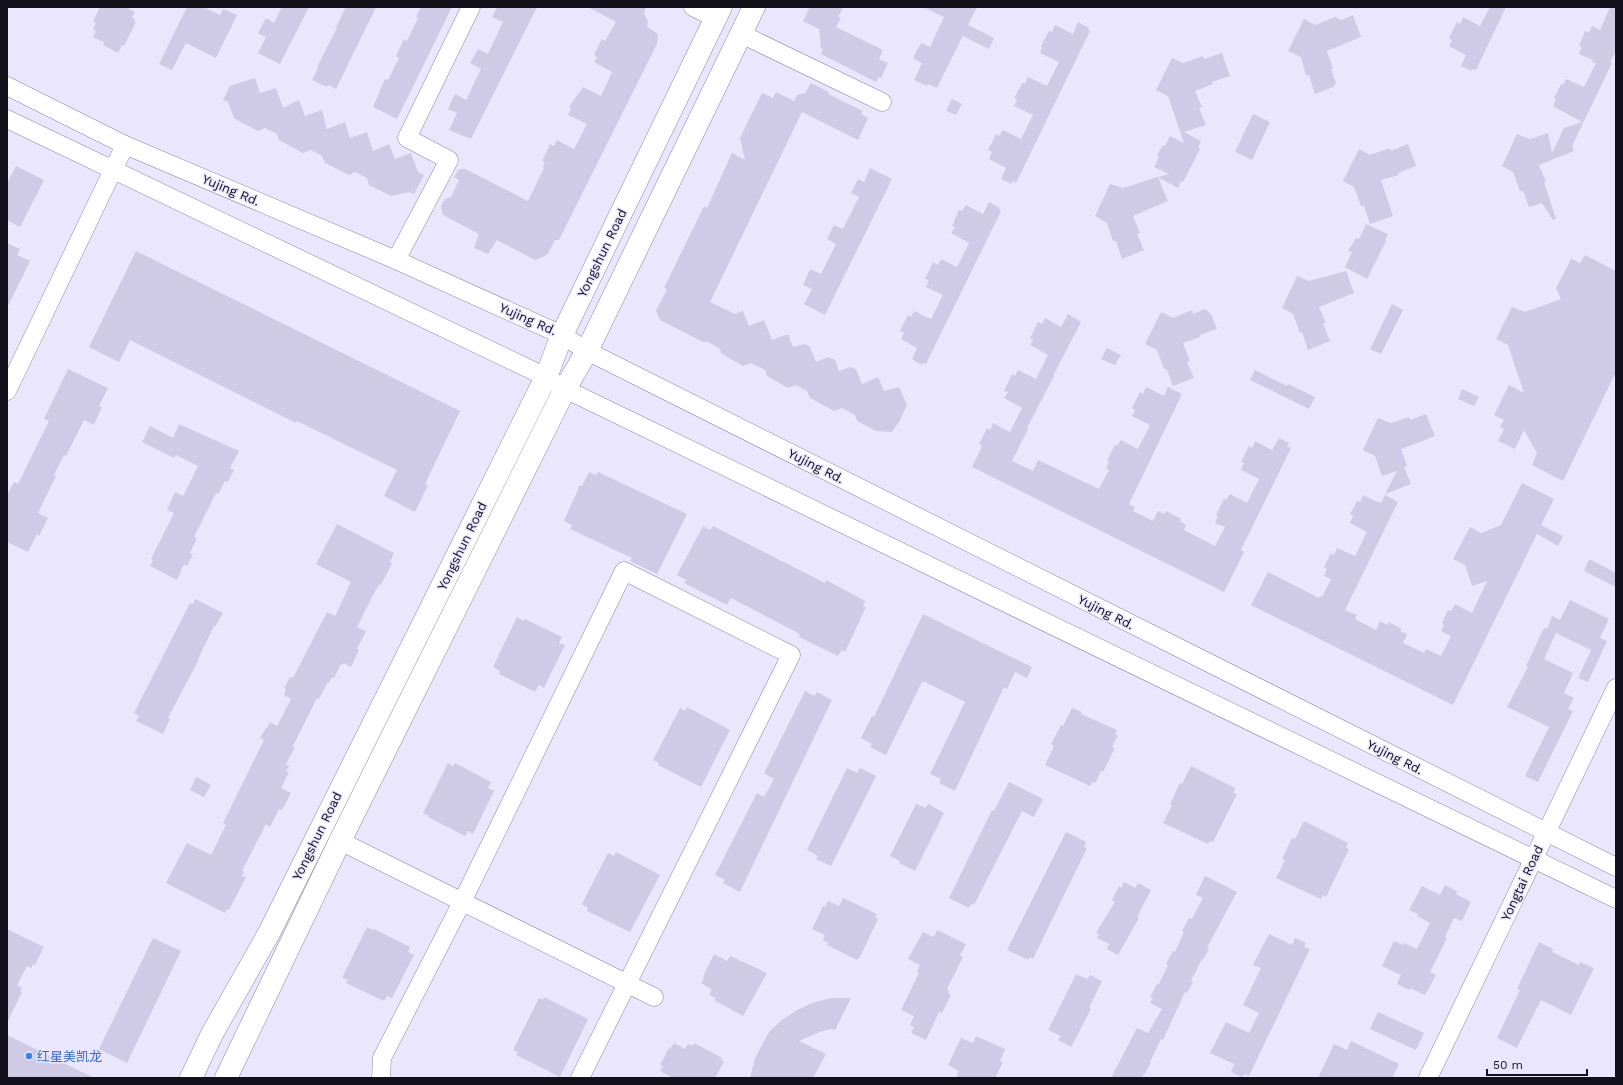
<svg xmlns="http://www.w3.org/2000/svg" width="1623" height="1085" font-family="'Work Sans','Noto Sans SC',sans-serif">
<style>
.building{fill:#cfcbe7}
.lines{fill:none;stroke-linecap:round;stroke-linejoin:round}
.minor-casing{stroke:#8c88a2;stroke-width:19}
.major-casing{stroke:#8c88a2;stroke-width:23}
.minor{stroke:#fff;stroke-width:18}
.major{stroke:#fff;stroke-width:22}
.shop-dot{fill:#3f7fe0;stroke:#e9e6fd;stroke-width:1.5}
.labels{text-anchor:middle;dominant-baseline:central;stroke-width:3;stroke-linejoin:round;paint-order:stroke}
.street-label{font-size:13px;fill:#12101a;stroke:#e9e6fd}
.shop-label{font-size:13px;fill:#366cbe;stroke:#e9e6fd;text-anchor:start}
</style>
<rect width="100%" height="100%" fill="#e9e6fd"/>
<!-- building -->
<g class="building">
<path d="M 100,7 L 126,7 L 135,12 L 132,17 L 135,19 L 134,21 L 136,22 L 124,46 L 122,45 L 118,53 L 103,45 L 104,42 L 93,37 L 96,31 L 93,29 L 96,23 L 93,22 Z"/>
<path d="M 187,7 L 203,7 L 220,15 L 223,9 L 237,15 L 216,58 L 186,43 L 172,70 L 159,64 Z"/>
<path d="M 282,7 L 309,7 L 280,64 L 258,53 L 266,37 L 258,33 L 266,18 L 274,23 Z"/>
<path d="M 346,7 L 376,7 L 336,89 L 328,85 L 327,87 L 312,80 L 318,68 L 317,67 L 337,28 L 336,27 Z"/>
<path d="M 421,7 L 452,7 L 397,119 L 373,107 L 385,79 L 388,80 L 399,58 L 396,56 L 404,39 L 407,41 L 418,18 L 416,17 Z"/>
<path d="M 497,7 L 537,7 L 471,139 L 449,130 L 457,113 L 448,109 L 455,94 L 466,100 L 481,69 L 470,63 L 478,49 L 488,54 L 503,22 L 492,17 Z"/>
<path d="M 588,7 L 646,7 L 644,14 L 648,21 L 647,27 L 658,34 L 657,44 L 559,240 L 555,240 L 547,255 L 535,260 L 497,240 L 488,254 L 474,248 L 479,234 L 443,215 L 441,206 L 445,199 L 451,197 L 459,180 L 454,177 L 459,169 L 465,169 L 528,201 L 544,168 L 543,167 L 545,162 L 542,161 L 550,144 L 554,146 L 557,140 L 574,149 L 587,124 L 568,115 L 571,109 L 569,107 L 583,87 L 601,96 L 612,72 L 594,62 L 597,57 L 594,55 L 602,39 L 605,41 L 616,22 Z"/>
<path d="M 810,7 L 843,7 L 838,17 L 841,18 L 836,27 L 883,50 L 879,59 L 888,63 L 881,78 L 879,77 L 876,82 L 821,54 L 823,49 L 821,48 L 819,29 L 803,21 Z"/>
<path d="M 923,7 L 977,7 L 968,25 L 994,38 L 989,49 L 963,36 L 937,88 L 928,84 L 927,86 L 914,80 L 922,63 L 913,58 L 921,43 L 930,47 L 944,17 Z"/>
<path d="M 1490,7 L 1506,7 L 1476,70 L 1472,69 L 1471,71 L 1461,66 L 1466,55 L 1449,46 L 1452,40 L 1449,38 L 1457,22 L 1460,24 L 1463,17 L 1480,26 Z"/>
<path d="M 1610,7 L 1616,7 L 1616,50 L 1610,62 L 1612,63 L 1572,146 L 1574,151 L 1539,165 L 1546,182 L 1544,182 L 1556,219 L 1553,220 L 1542,203 L 1529,207 L 1523,191 L 1520,191 L 1513,172 L 1502,166 L 1517,134 L 1530,139 L 1548,133 L 1552,153 L 1564,128 L 1582,122 L 1553,106 L 1556,99 L 1554,98 L 1561,84 L 1563,85 L 1566,79 L 1584,87 L 1596,63 L 1592,62 L 1593,60 L 1579,54 L 1582,47 L 1579,46 L 1585,31 L 1589,33 L 1592,26 L 1600,30 Z"/>
<path d="M 1353,15 L 1361,37 L 1327,51 L 1333,68 L 1331,69 L 1336,83 L 1333,87 L 1315,94 L 1309,75 L 1306,76 L 1301,57 L 1288,51 L 1304,19 L 1315,25 L 1335,17 L 1341,20 Z"/>
<path d="M 1078,22 L 1089,28 L 1088,30 L 1090,31 L 1016,183 L 1013,181 L 1012,184 L 1001,179 L 1006,168 L 989,159 L 992,152 L 988,150 L 996,134 L 999,136 L 1003,130 L 1021,139 L 1033,115 L 1014,106 L 1017,100 L 1014,98 L 1023,82 L 1025,84 L 1028,77 L 1047,86 L 1059,62 L 1040,53 L 1042,47 L 1041,46 L 1049,31 L 1052,32 L 1055,25 L 1073,34 Z"/>
<path d="M 1222,53 L 1230,76 L 1212,82 L 1213,84 L 1195,91 L 1202,107 L 1199,108 L 1206,125 L 1184,132 L 1201,141 L 1198,147 L 1200,149 L 1195,159 L 1183,182 L 1181,181 L 1178,188 L 1158,177 L 1169,174 L 1154,167 L 1159,157 L 1157,155 L 1163,145 L 1165,146 L 1170,136 L 1184,143 L 1168,96 L 1156,90 L 1172,58 L 1183,63 L 1203,56 L 1204,59 Z"/>
<path d="M 255,78 L 260,93 L 276,88 L 283,108 L 299,100 L 305,116 L 322,110 L 327,129 L 345,122 L 350,138 L 367,132 L 373,151 L 389,144 L 395,159 L 411,153 L 418,172 L 424,175 L 414,194 L 409,192 L 391,196 L 369,185 L 367,178 L 355,172 L 349,175 L 325,163 L 322,156 L 311,150 L 303,153 L 279,140 L 277,134 L 265,128 L 258,131 L 237,120 L 234,118 L 228,102 L 223,100 L 230,86 Z"/>
<path d="M 811,83 L 829,92 L 828,94 L 863,111 L 861,114 L 868,118 L 858,140 L 802,112 L 710,302 L 735,314 L 743,311 L 749,326 L 764,320 L 772,340 L 788,334 L 793,347 L 805,344 L 810,347 L 816,362 L 828,357 L 835,360 L 839,371 L 850,367 L 856,369 L 862,384 L 878,377 L 884,391 L 899,387 L 907,405 L 900,420 L 892,432 L 876,431 L 857,421 L 855,415 L 842,408 L 834,411 L 810,398 L 807,391 L 796,385 L 788,388 L 767,376 L 765,370 L 751,363 L 743,366 L 722,354 L 719,348 L 708,342 L 703,342 L 660,320 L 656,311 L 667,289 L 664,288 L 704,206 L 707,208 L 732,153 L 745,160 L 740,138 L 762,93 L 773,98 L 776,92 L 794,101 L 797,95 L 805,93 Z"/>
<path d="M 952,99 L 962,104 L 956,115 L 946,111 Z"/>
<path d="M 1253,114 L 1270,122 L 1252,160 L 1235,152 Z"/>
<path d="M 1408,144 L 1416,166 L 1398,173 L 1399,175 L 1381,180 L 1393,216 L 1370,224 L 1364,206 L 1361,206 L 1354,187 L 1343,181 L 1359,149 L 1370,155 L 1390,148 L 1391,151 Z"/>
<path d="M 16,166 L 44,180 L 20,227 L 7,220 L 7,183 Z"/>
<path d="M 870,168 L 892,179 L 825,315 L 804,304 L 812,289 L 803,285 L 810,269 L 821,274 L 836,244 L 827,239 L 834,225 L 843,229 L 859,197 L 851,193 L 858,179 L 864,182 Z"/>
<path d="M 1158,177 L 1168,201 L 1133,216 L 1140,233 L 1137,234 L 1144,250 L 1122,259 L 1116,241 L 1113,241 L 1107,223 L 1095,216 L 1110,184 L 1123,188 Z"/>
<path d="M 989,202 L 1000,208 L 999,210 L 1001,211 L 926,364 L 923,363 L 922,365 L 912,359 L 917,348 L 901,339 L 904,333 L 900,331 L 908,315 L 911,317 L 914,311 L 931,319 L 943,295 L 926,287 L 929,280 L 925,279 L 933,262 L 938,265 L 941,259 L 957,267 L 969,243 L 951,233 L 955,227 L 952,226 L 959,210 L 962,211 L 966,205 L 983,214 Z"/>
<path d="M 1366,224 L 1388,234 L 1385,240 L 1386,241 L 1367,279 L 1345,267 L 1352,252 L 1348,251 L 1356,238 L 1359,239 Z"/>
<path d="M 7,243 L 20,249 L 17,255 L 30,261 L 7,308 Z"/>
<path d="M 136,251 L 460,411 L 425,484 L 428,485 L 415,512 L 384,496 L 397,470 L 297,421 L 296,423 L 130,340 L 119,362 L 89,347 Z"/>
<path d="M 1585,255 L 1616,271 L 1616,372 L 1563,481 L 1532,465 L 1537,453 L 1524,430 L 1515,449 L 1498,441 L 1504,429 L 1500,427 L 1504,420 L 1494,415 L 1509,385 L 1524,393 L 1508,345 L 1496,339 L 1512,307 L 1525,312 L 1561,299 L 1556,288 L 1571,259 L 1580,263 Z"/>
<path d="M 1346,271 L 1354,293 L 1319,307 L 1326,323 L 1323,324 L 1330,341 L 1308,350 L 1302,332 L 1300,333 L 1293,314 L 1282,308 L 1297,276 L 1309,281 Z"/>
<path d="M 1392,304 L 1403,310 L 1381,354 L 1370,349 Z"/>
<path d="M 1205,309 L 1211,314 L 1217,329 L 1200,335 L 1200,337 L 1183,343 L 1190,361 L 1187,362 L 1194,378 L 1173,386 L 1167,370 L 1164,368 L 1157,350 L 1145,344 L 1161,312 L 1173,318 L 1192,310 L 1193,314 Z"/>
<path d="M 1068,314 L 1081,322 L 1053,376 L 1054,376 L 1027,428 L 1028,429 L 1012,461 L 1033,471 L 1038,460 L 1099,489 L 1109,470 L 1106,468 L 1109,462 L 1107,461 L 1115,445 L 1117,446 L 1121,440 L 1138,449 L 1150,425 L 1132,416 L 1135,410 L 1132,408 L 1140,392 L 1143,394 L 1146,387 L 1164,396 L 1168,387 L 1182,394 L 1129,504 L 1135,507 L 1133,511 L 1153,521 L 1158,511 L 1164,514 L 1166,511 L 1181,519 L 1180,521 L 1186,525 L 1184,530 L 1215,546 L 1225,527 L 1215,523 L 1218,516 L 1216,515 L 1224,499 L 1226,500 L 1230,494 L 1247,503 L 1259,479 L 1241,470 L 1244,463 L 1241,462 L 1249,446 L 1252,448 L 1255,441 L 1272,450 L 1279,438 L 1289,443 L 1287,446 L 1291,448 L 1241,550 L 1244,552 L 1224,592 L 972,467 L 980,451 L 982,445 L 979,444 L 987,428 L 990,430 L 993,423 L 1010,432 L 1022,408 L 1004,398 L 1008,392 L 1004,391 L 1012,374 L 1015,376 L 1018,370 L 1036,379 L 1048,355 L 1030,345 L 1033,340 L 1030,338 L 1038,322 L 1042,324 L 1045,318 L 1061,327 Z"/>
<path d="M 1107,348 L 1121,355 L 1115,365 L 1101,359 Z"/>
<path d="M 68,369 L 108,388 L 99,406 L 102,407 L 94,425 L 84,420 L 66,456 L 64,455 L 54,475 L 56,476 L 38,513 L 48,518 L 39,536 L 37,534 L 28,552 L 7,542 L 7,495 L 14,482 L 18,484 L 49,421 L 44,419 Z"/>
<path d="M 1255,370 L 1287,386 L 1288,384 L 1315,397 L 1309,409 L 1250,380 Z"/>
<path d="M 1462,389 L 1479,397 L 1474,406 L 1458,399 Z"/>
<path d="M 1426,414 L 1435,436 L 1401,449 L 1407,466 L 1404,467 L 1411,484 L 1385,494 L 1397,471 L 1382,476 L 1375,456 L 1363,450 L 1378,418 L 1391,423 L 1409,417 L 1410,420 Z"/>
<path d="M 179,424 L 239,451 L 230,468 L 234,470 L 228,482 L 225,481 L 218,494 L 216,493 L 194,537 L 197,538 L 190,553 L 193,554 L 187,566 L 184,564 L 177,580 L 150,566 L 153,560 L 151,559 L 174,513 L 167,510 L 175,492 L 183,496 L 198,466 L 176,455 L 174,458 L 142,442 L 150,426 L 173,438 Z"/>
<path d="M 589,472 L 596,475 L 598,472 L 687,514 L 657,574 L 630,561 L 632,558 L 570,529 L 572,525 L 564,521 L 580,485 L 582,486 Z"/>
<path d="M 1522,483 L 1554,499 L 1541,525 L 1563,536 L 1558,546 L 1537,534 L 1453,705 L 1251,605 L 1268,572 L 1319,598 L 1320,596 L 1322,597 L 1331,579 L 1324,576 L 1327,569 L 1324,567 L 1331,553 L 1334,555 L 1337,548 L 1355,556 L 1367,532 L 1350,523 L 1353,516 L 1350,514 L 1357,501 L 1360,502 L 1363,495 L 1377,502 L 1378,501 L 1381,503 L 1385,495 L 1398,502 L 1345,610 L 1357,615 L 1355,619 L 1376,630 L 1380,621 L 1387,625 L 1389,622 L 1402,629 L 1400,631 L 1407,634 L 1403,643 L 1424,653 L 1426,649 L 1441,656 L 1451,636 L 1441,631 L 1444,625 L 1442,623 L 1448,610 L 1451,611 L 1455,604 L 1472,613 L 1487,581 L 1472,586 L 1465,565 L 1453,559 L 1470,527 L 1481,533 L 1501,525 Z"/>
<path d="M 337,524 L 394,553 L 390,562 L 392,563 L 381,585 L 380,584 L 374,593 L 357,627 L 366,631 L 357,649 L 359,650 L 351,667 L 344,663 L 343,665 L 341,664 L 334,678 L 332,677 L 329,683 L 328,682 L 319,699 L 317,698 L 293,746 L 295,747 L 286,764 L 289,766 L 286,771 L 289,772 L 281,788 L 291,793 L 282,810 L 279,809 L 270,827 L 266,824 L 242,871 L 244,872 L 242,876 L 246,877 L 229,910 L 227,909 L 225,913 L 166,883 L 187,843 L 211,855 L 226,825 L 223,823 L 264,740 L 260,738 L 266,728 L 267,728 L 270,722 L 277,726 L 291,699 L 284,695 L 286,689 L 284,688 L 290,677 L 293,678 L 327,612 L 335,616 L 351,582 L 316,564 Z"/>
<path d="M 703,526 L 710,530 L 713,526 L 825,583 L 826,580 L 865,601 L 863,606 L 866,607 L 845,652 L 842,650 L 838,656 L 799,637 L 800,634 L 731,598 L 727,605 L 684,583 L 686,580 L 677,575 Z"/>
<path d="M 1589,559 L 1616,573 L 1616,587 L 1584,571 Z"/>
<path d="M 195,599 L 223,613 L 215,627 L 214,626 L 198,659 L 199,659 L 168,718 L 170,719 L 163,734 L 136,721 L 139,716 L 134,713 L 190,603 L 193,604 Z"/>
<path d="M 1570,600 L 1609,619 L 1600,638 L 1607,641 L 1588,682 L 1578,678 L 1591,650 L 1556,633 L 1544,659 L 1573,673 L 1564,693 L 1574,698 L 1568,709 L 1573,711 L 1538,782 L 1525,776 L 1549,727 L 1507,707 L 1528,667 L 1526,666 L 1544,628 L 1547,629 L 1552,616 L 1560,620 Z"/>
<path d="M 923,614 L 1032,667 L 1027,678 L 1015,672 L 1007,689 L 1004,687 L 955,791 L 939,783 L 941,779 L 930,774 L 965,702 L 925,682 L 922,682 L 886,755 L 870,747 L 872,744 L 861,738 L 872,716 L 874,717 Z"/>
<path d="M 517,617 L 524,621 L 525,619 L 562,637 L 559,643 L 565,645 L 544,688 L 539,685 L 535,692 L 499,674 L 500,671 L 493,667 Z"/>
<path d="M 805,691 L 814,696 L 817,692 L 832,700 L 740,892 L 723,883 L 725,880 L 715,875 L 757,793 L 764,797 L 774,779 L 764,773 Z"/>
<path d="M 687,707 L 730,730 L 701,787 L 658,765 L 659,763 L 653,760 L 680,708 L 685,711 Z"/>
<path d="M 1072,708 L 1082,712 L 1081,714 L 1117,730 L 1115,734 L 1118,735 L 1112,747 L 1115,748 L 1103,772 L 1101,771 L 1095,783 L 1092,782 L 1090,786 L 1045,765 L 1054,746 L 1051,744 L 1061,725 L 1063,726 Z"/>
<path d="M 448,763 L 453,766 L 455,763 L 491,782 L 488,788 L 494,791 L 473,834 L 468,831 L 465,836 L 428,817 L 429,816 L 423,813 Z"/>
<path d="M 1191,766 L 1235,788 L 1233,793 L 1237,794 L 1213,842 L 1210,841 L 1208,844 L 1163,823 L 1172,805 L 1170,804 L 1180,783 L 1182,784 Z"/>
<path d="M 847,768 L 857,773 L 860,768 L 876,776 L 831,866 L 816,859 L 818,856 L 807,850 Z"/>
<path d="M 196,777 L 211,785 L 204,797 L 190,790 Z"/>
<path d="M 1009,782 L 1043,799 L 1034,817 L 1022,811 L 974,905 L 971,904 L 969,908 L 949,898 L 992,810 L 994,811 Z"/>
<path d="M 916,804 L 926,808 L 928,804 L 944,813 L 915,871 L 899,863 L 900,861 L 890,856 Z"/>
<path d="M 1304,821 L 1348,843 L 1346,848 L 1349,849 L 1326,897 L 1323,895 L 1321,899 L 1276,878 L 1285,860 L 1282,859 L 1292,838 L 1295,839 Z"/>
<path d="M 1066,832 L 1086,842 L 1084,847 L 1087,848 L 1033,959 L 1030,957 L 1028,960 L 1007,950 Z"/>
<path d="M 616,852 L 660,875 L 630,932 L 587,911 L 588,908 L 582,904 L 608,853 L 614,856 Z"/>
<path d="M 1205,876 L 1237,892 L 1212,938 L 1207,948 L 1209,949 L 1203,960 L 1202,959 L 1191,981 L 1193,982 L 1187,993 L 1185,992 L 1163,1040 L 1161,1039 L 1150,1062 L 1151,1062 L 1145,1074 L 1144,1073 L 1142,1078 L 1111,1078 L 1137,1028 L 1148,1033 L 1162,1009 L 1150,1003 L 1153,998 L 1150,997 L 1157,984 L 1159,984 L 1168,965 L 1166,964 L 1173,951 L 1175,952 L 1184,932 L 1182,931 L 1189,918 L 1192,919 L 1203,898 L 1196,895 Z"/>
<path d="M 1124,882 L 1135,888 L 1138,883 L 1151,890 L 1137,917 L 1139,918 L 1118,955 L 1107,949 L 1109,944 L 1097,938 L 1099,934 L 1096,933 L 1115,902 L 1112,900 L 1119,886 L 1121,888 Z"/>
<path d="M 1445,885 L 1457,891 L 1456,894 L 1471,902 L 1462,921 L 1454,918 L 1445,937 L 1447,938 L 1430,972 L 1436,975 L 1425,995 L 1410,988 L 1409,990 L 1397,984 L 1401,975 L 1382,966 L 1394,941 L 1403,945 L 1404,943 L 1417,949 L 1430,923 L 1417,916 L 1418,914 L 1409,910 L 1422,886 L 1440,895 Z"/>
<path d="M 843,898 L 877,914 L 875,917 L 878,919 L 859,959 L 858,958 L 857,960 L 827,945 L 828,943 L 823,940 L 825,935 L 812,929 L 823,906 L 825,907 L 828,901 L 839,906 Z"/>
<path d="M 367,927 L 373,930 L 374,929 L 410,947 L 408,952 L 414,955 L 392,998 L 387,996 L 384,1001 L 346,983 L 348,980 L 342,978 Z"/>
<path d="M 7,929 L 44,947 L 35,965 L 33,964 L 31,968 L 27,966 L 17,985 L 22,988 L 20,991 L 22,992 L 7,1023 Z"/>
<path d="M 937,930 L 966,944 L 960,955 L 963,957 L 947,989 L 949,990 L 948,993 L 951,995 L 942,1013 L 939,1012 L 926,1040 L 911,1033 L 914,1027 L 910,1025 L 914,1016 L 901,1010 L 919,973 L 917,972 L 920,965 L 908,959 L 923,932 L 934,937 Z"/>
<path d="M 1269,934 L 1292,945 L 1295,938 L 1306,943 L 1304,947 L 1310,949 L 1249,1076 L 1244,1074 L 1242,1077 L 1231,1072 L 1234,1064 L 1210,1053 L 1226,1022 L 1249,1033 L 1259,1013 L 1243,1005 L 1261,968 L 1253,965 Z"/>
<path d="M 153,938 L 181,951 L 127,1063 L 99,1049 Z"/>
<path d="M 1539,942 L 1553,949 L 1552,952 L 1579,965 L 1580,962 L 1594,968 L 1571,1015 L 1541,1000 L 1517,1048 L 1497,1038 L 1520,990 L 1517,989 Z"/>
<path d="M 714,954 L 727,961 L 730,956 L 767,973 L 743,1016 L 714,1000 L 716,998 L 709,995 L 712,990 L 701,983 L 704,978 L 703,976 Z"/>
<path d="M 1076,974 L 1087,979 L 1090,975 L 1102,981 L 1089,1008 L 1091,1009 L 1071,1047 L 1058,1040 L 1061,1036 L 1048,1030 Z"/>
<path d="M 544,997 L 588,1019 L 560,1077 L 516,1055 L 518,1052 L 513,1050 L 539,998 L 543,1000 Z"/>
<path d="M 831,998 L 851,998 L 835,1030 L 830,1029 L 820,1032 L 799,1041 L 826,1054 L 813,1078 L 750,1078 L 755,1058 L 769,1032 L 782,1020 L 797,1010 L 815,1002 Z"/>
<path d="M 1378,1012 L 1424,1033 L 1416,1050 L 1370,1029 Z"/>
<path d="M 7,1035 L 94,1078 L 7,1078 Z"/>
<path d="M 976,1036 L 1005,1049 L 1000,1061 L 1003,1062 L 995,1078 L 956,1078 L 959,1071 L 948,1065 L 961,1038 L 973,1043 Z"/>
<path d="M 1351,1041 L 1399,1064 L 1392,1078 L 1318,1078 L 1334,1044 L 1347,1050 Z"/>
<path d="M 674,1043 L 685,1049 L 688,1044 L 692,1046 L 694,1043 L 722,1058 L 721,1060 L 724,1061 L 715,1078 L 673,1078 L 660,1071 L 663,1066 L 660,1065 L 669,1048 L 670,1049 Z"/>
</g>
<g class="lines">
<!-- minor casing -->
<g class="minor-casing">
<g id="minor">
<path d="M 693,7 L 715,18"/>
<path d="M 741,34 L 882,102"/>
<path d="M 7,86 L 125,145 L 396,260 L 562,335 L 587,351 L 1616,867"/>
<path d="M 7,119 L 546,377 L 565,389 L 1616,899"/>
<path d="M 396,260 L 449,160 L 407,138 L 471,7"/>
<path d="M 7,391 L 125,145"/>
<path d="M 340,841 L 654,997"/>
<path d="M 381,1078 L 382,1058 L 462,902 L 624,571 L 791,655 L 580,1078"/>
<path d="M 1428,1078 L 1616,688"/>
</g>
</g>
<!-- major casing -->
<g class="major-casing">
<g id="major">
<path d="M 191,1078 L 212,1034 L 269,933 L 546,377 L 562,335 L 721,7"/>
<path d="M 226,1078 L 340,841 L 565,389 L 587,351 L 754,7"/>
</g>
</g>
<!-- minor -->
<use href="#minor" class="minor"/>
<!-- major -->
<use href="#major" class="major"/>
</g>
<!-- markers -->
<circle class="shop-dot" cx="29" cy="1056" r="4"/>
<g class="labels">
<!-- street labels -->
<g class="street-label">
<text transform="translate(231 190) rotate(23)">Yujing Rd.</text>
<text transform="translate(602 253) rotate(-64)">Yongshun Road</text>
<text transform="translate(528 319) rotate(24)">Yujing Rd.</text>
<text transform="translate(816 466) rotate(27)">Yujing Rd.</text>
<text transform="translate(462 546) rotate(-64)">Yongshun Road</text>
<text transform="translate(1106 612) rotate(27)">Yujing Rd.</text>
<text transform="translate(1395 757) rotate(27)">Yujing Rd.</text>
<text transform="translate(317 836) rotate(-64)">Yongshun Road</text>
<text transform="translate(1522 883) rotate(-65)">Yongtai Road</text>
</g>
<!-- shop labels -->
<g class="shop-label">
<text x="37" y="1056">红星美凯龙</text>
</g>
</g>
<!-- border -->
<rect width="1623" height="1085" fill="none" stroke="#12101a" stroke-width="16"/>
<!-- scale -->
<path d="M1487 1069v6h100v-6" fill="none" stroke="#12101a" stroke-width="2"/>
<text x="1493" y="1069" font-size="12" fill="#12101a" stroke="#e9e6fd" stroke-width="3" paint-order="stroke">50 m</text>
</svg>
